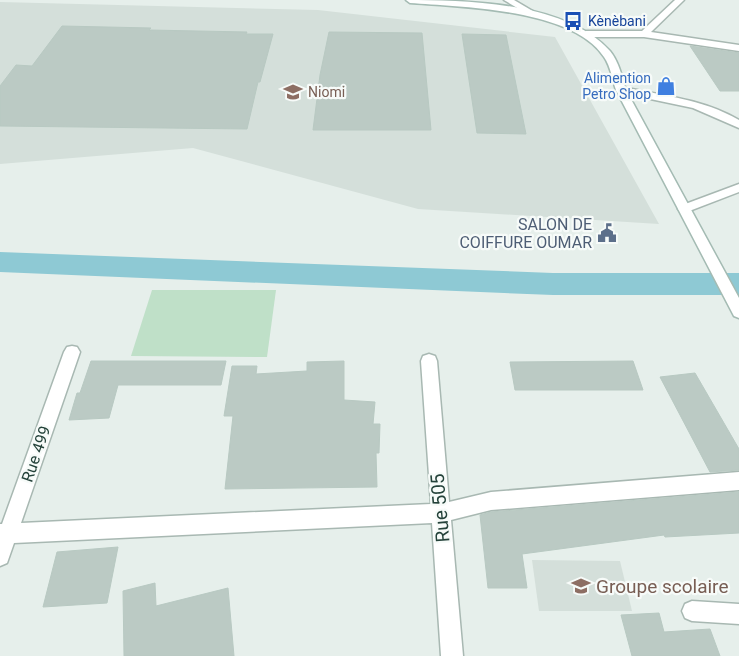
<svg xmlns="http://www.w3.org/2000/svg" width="739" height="656" font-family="Roboto,sans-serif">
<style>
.built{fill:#d4dfda}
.green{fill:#bfe0c8}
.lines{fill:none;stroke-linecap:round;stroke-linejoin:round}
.canal{fill:#8ec9d4;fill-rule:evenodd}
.building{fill:#bbcac4;stroke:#b8c9c2}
.lane-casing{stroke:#a8b8b2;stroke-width:3}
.street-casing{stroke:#a8b8b2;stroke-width:3}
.secondary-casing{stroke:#a4bbb3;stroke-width:3}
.lane{fill:#fff;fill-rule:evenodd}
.street{fill:#fff;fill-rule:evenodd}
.secondary{fill:#fff;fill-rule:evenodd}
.labels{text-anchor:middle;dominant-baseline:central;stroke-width:4.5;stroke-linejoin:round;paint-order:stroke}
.far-transit-label{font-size:14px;fill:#164399;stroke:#f7fbf9;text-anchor:start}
.far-shop-label{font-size:14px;fill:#366cbe;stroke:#f7fbf9;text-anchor:end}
.far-education-label{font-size:14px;fill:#785e54;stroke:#f7fbf9;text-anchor:start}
.service-label{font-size:16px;fill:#4e5e75;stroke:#f7fbf9;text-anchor:end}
.street-label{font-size:16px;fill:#24423a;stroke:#f7fbf9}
.near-street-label{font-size:19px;fill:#24423a;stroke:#f7fbf9}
.near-education-label{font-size:19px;fill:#785e54;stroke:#f7fbf9;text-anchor:start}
</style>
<rect width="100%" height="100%" fill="#e6efeb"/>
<!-- built -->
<g class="built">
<path d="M 0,2 L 318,10 L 555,37 L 659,224 L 418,209 L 193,148 L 0,164 Z"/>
<path d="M 532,560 L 620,561 L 632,611 L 539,611 Z"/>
</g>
<!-- green -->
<path class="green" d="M 152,290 L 276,290 L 267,357 L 131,356 Z"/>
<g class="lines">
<!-- canal -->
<path class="canal" d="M 0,252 L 553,273 L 739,273 L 739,295 L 553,295 L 0,272 Z"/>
</g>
<!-- building -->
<g class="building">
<path d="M 62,26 L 151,28 L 149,30 L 247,32 L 246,34 L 273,34 L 260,82 L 258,82 L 247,129 L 0,126 L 0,86 L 16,65 L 32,66 Z"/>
<path d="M 329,32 L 422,33 L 431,130 L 313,130 L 320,75 Z"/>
<path d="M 462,34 L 506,35 L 526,134 L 477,133 Z"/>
<path d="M 690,46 L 739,53 L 739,91 L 720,91 Z"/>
<path d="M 91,361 L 226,361 L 221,385 L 118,385 L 109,418 L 69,420 L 77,393 L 80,393 Z"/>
<path d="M 344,361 L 344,400 L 375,402 L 373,424 L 380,424 L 379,453 L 376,453 L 377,487 L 225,489 L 233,416 L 224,416 L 232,366 L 257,366 L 256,374 L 307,371 L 307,362 Z"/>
<path d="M 633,361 L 643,390 L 515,390 L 510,362 Z"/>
<path d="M 695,373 L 739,449 L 739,470 L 710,472 L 660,377 Z"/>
<path d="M 739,492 L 739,533 L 665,537 L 664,535 L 522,554 L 527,588 L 488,588 L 480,515 L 491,512 Z"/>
<path d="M 118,547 L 107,603 L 43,607 L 57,552 Z"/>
<path d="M 155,583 L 156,606 L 228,588 L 234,656 L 124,656 L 123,591 Z"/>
<path d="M 659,613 L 664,632 L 710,629 L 720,656 L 632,656 L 621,615 Z"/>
</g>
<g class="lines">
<!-- lane casing -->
<g class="lane-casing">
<g id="lane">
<path d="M 621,87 C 661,95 703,99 739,120 L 739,128 L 693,108 L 617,92 L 616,90 Z"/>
<path d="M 739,184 L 739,192 L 684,213 L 678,209 L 680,206 Z"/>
</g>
</g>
<!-- street casing -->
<g class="street-casing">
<g id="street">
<path d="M 504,0 L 514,0 L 536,13 L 529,15 Z"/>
<path d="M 675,0 L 684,0 L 651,32 L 739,45 L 739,51 L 644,37 L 586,37 L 581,34 L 586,31 L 642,31 Z"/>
<path d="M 72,346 L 77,347 L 80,352 L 21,523 L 431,504 L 421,361 L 423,356 L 429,354 L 435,356 L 437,361 L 449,502 L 491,492 L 739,472 L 739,490 L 491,510 L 451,520 L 463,656 L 441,656 L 432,523 L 14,543 L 7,563 L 0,566 L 0,524 L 2,524 L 64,352 L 67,347 Z"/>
<path d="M 692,601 L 739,604 L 739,624 L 692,621 L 685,618 L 682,611 L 685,604 Z"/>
</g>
</g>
<!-- secondary casing -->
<g class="secondary-casing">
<path id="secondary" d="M 406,0 C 467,0 566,2 610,51 C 619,62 622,77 626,90 L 739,298 L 739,318 L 734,316 L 616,90 C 612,79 611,67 604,57 C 573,9 463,7 410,3 Z"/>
</g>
<!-- lane -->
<use href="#lane" class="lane"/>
<!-- street -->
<use href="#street" class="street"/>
<!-- secondary -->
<use href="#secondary" class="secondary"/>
</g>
<!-- icons -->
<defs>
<g id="bus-bare" transform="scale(1.5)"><path d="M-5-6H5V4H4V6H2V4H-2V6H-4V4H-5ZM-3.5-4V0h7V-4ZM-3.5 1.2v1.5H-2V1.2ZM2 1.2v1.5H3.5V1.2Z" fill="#1a4fb4" stroke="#f7fbf9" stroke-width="2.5" paint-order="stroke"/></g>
<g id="shop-bare" transform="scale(1.5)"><path d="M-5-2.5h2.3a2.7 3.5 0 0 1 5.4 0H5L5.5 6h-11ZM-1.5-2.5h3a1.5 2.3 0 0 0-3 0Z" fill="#3f7fe0" stroke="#f7fbf9" stroke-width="2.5" paint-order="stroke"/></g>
<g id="school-bare" transform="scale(1.5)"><path d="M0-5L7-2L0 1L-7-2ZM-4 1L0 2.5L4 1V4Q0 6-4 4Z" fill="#8d6e63" stroke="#f7fbf9" stroke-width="2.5" paint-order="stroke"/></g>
<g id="civic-bare" transform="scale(1.5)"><path d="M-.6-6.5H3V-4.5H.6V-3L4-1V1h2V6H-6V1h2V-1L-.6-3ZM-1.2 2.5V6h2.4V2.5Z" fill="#5c6f8a" stroke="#f7fbf9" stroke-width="2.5" paint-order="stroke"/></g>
</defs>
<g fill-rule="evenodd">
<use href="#bus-bare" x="573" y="21"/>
<use href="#shop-bare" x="666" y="86"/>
<use href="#school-bare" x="293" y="92"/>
<use href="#civic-bare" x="607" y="233"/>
<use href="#school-bare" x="581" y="586"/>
</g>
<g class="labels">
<!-- far-transit labels -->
<g class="far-transit-label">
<text x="588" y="21">Kènèbani</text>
</g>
<!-- far-shop labels -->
<g class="far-shop-label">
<text x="651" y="78">Alimention<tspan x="651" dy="16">Petro Shop</tspan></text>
</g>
<!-- far-education labels -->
<g class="far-education-label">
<text x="308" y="92">Niomi</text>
</g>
<!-- service labels -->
<g class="service-label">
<text x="592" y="224">SALON DE<tspan x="592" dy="18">COIFFURE OUMAR</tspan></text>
</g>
<!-- street labels -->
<g class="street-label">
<text transform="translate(36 454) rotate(-71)">Rue 499</text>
</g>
<!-- near-street labels -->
<g class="near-street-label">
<text transform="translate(440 508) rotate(-95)">Rue 505</text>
</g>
<!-- near-education labels -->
<g class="near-education-label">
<text x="596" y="586">Groupe scolaire</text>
</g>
</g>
</svg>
